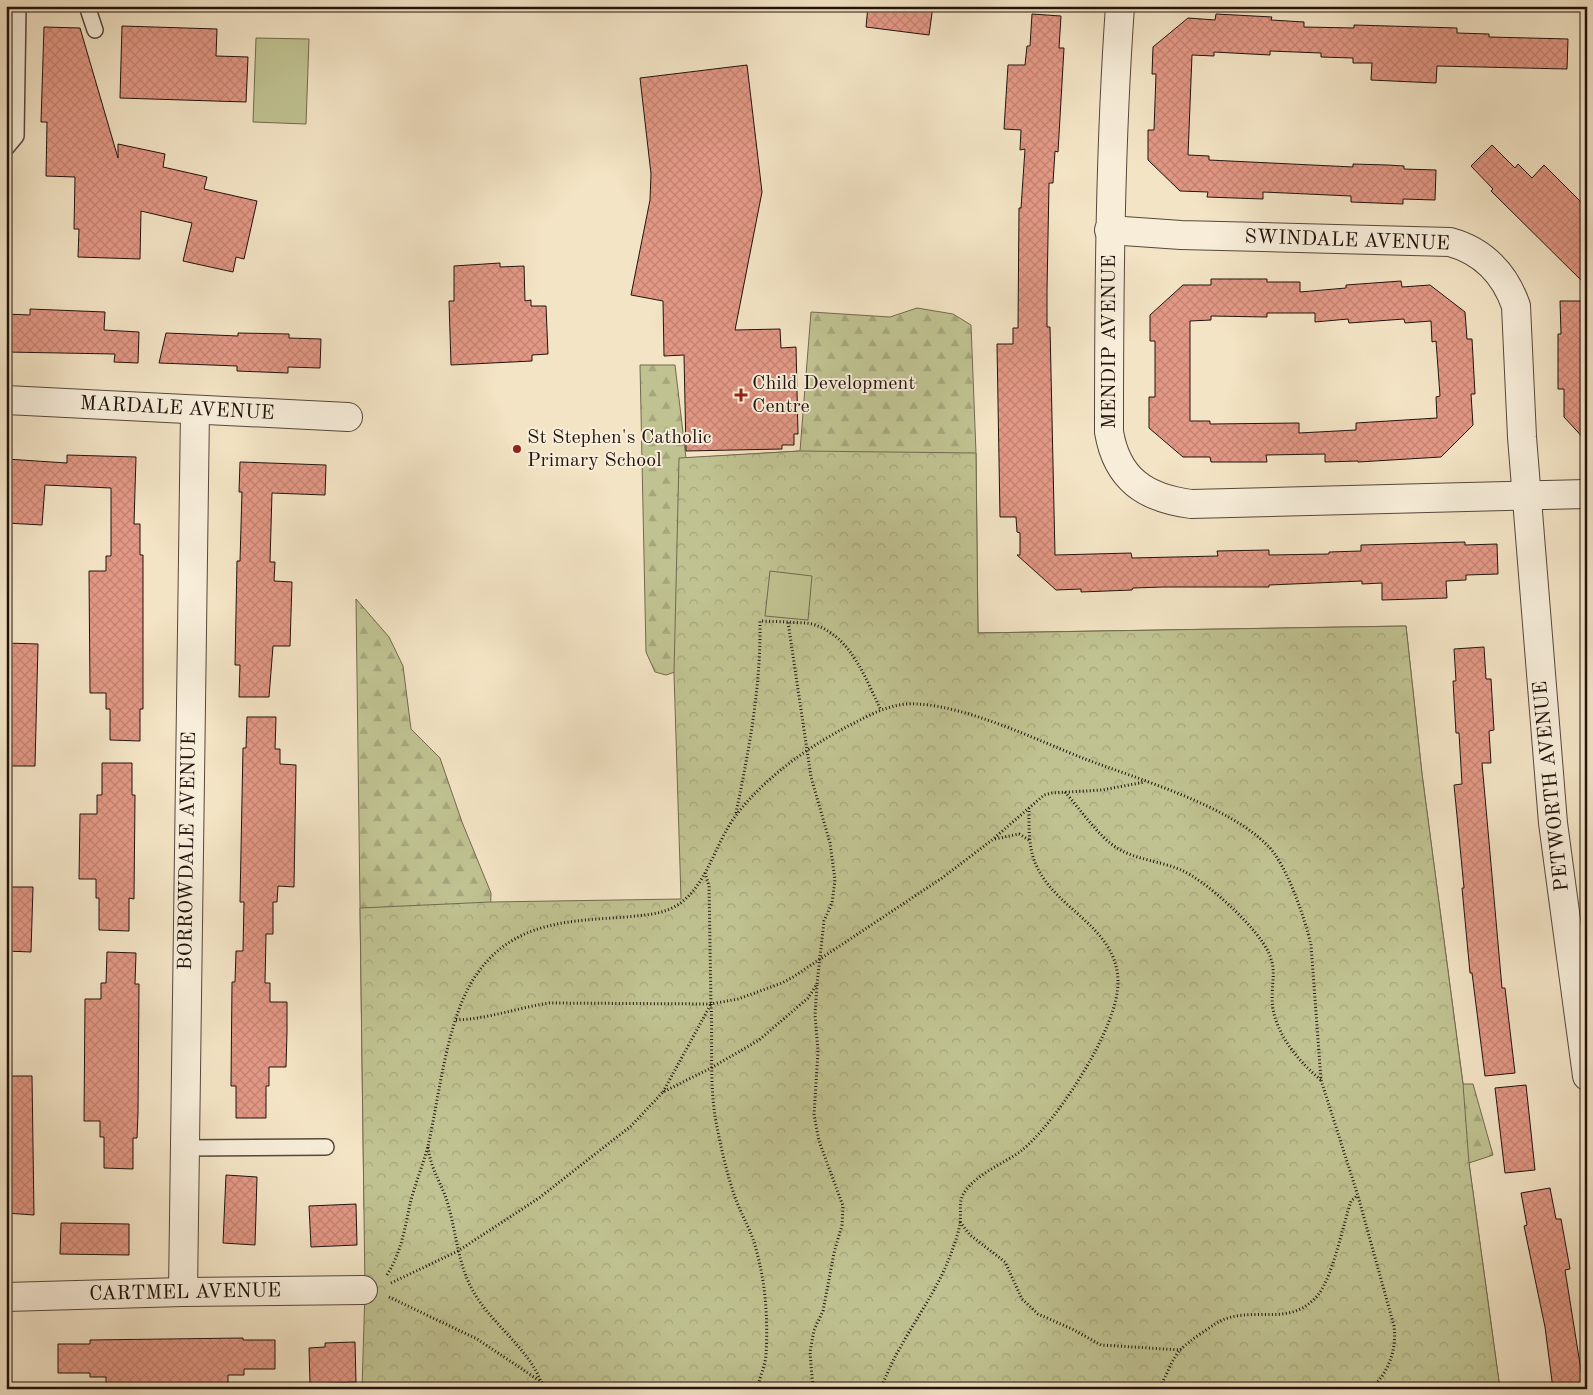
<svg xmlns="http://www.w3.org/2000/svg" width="1593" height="1395" font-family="'Old Standard TT',serif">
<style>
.forest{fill:url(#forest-firs);stroke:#716a4f}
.park{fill:url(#park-crowns);stroke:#716a4f}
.garden{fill:#c0c291;stroke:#716a4f}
.building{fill:url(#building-cross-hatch);stroke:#22130d;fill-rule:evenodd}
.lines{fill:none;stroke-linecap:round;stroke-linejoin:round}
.lane-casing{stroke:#56473b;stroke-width:18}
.street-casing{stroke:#56473b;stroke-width:30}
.path{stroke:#22130d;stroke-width:3;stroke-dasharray:1 2.5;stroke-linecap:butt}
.lane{stroke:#f7edd9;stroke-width:15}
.street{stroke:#f7edd9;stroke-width:28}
.poi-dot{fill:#8f2418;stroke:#f7edd9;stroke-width:2}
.labels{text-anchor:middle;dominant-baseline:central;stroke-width:4;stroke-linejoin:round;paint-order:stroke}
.street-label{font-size:20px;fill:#22130d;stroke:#f7edd9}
.poi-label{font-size:20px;fill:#22130d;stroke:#f7edd9;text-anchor:start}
</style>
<defs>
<pattern id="forest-firs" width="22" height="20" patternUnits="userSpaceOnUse" patternTransform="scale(1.25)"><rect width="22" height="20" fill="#c0c291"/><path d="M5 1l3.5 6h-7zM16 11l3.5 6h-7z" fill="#a5a67c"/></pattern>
<pattern id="park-crowns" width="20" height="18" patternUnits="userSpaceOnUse" patternTransform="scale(1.25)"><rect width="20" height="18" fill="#c0c291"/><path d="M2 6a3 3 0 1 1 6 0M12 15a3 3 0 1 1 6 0" fill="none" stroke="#a5a67c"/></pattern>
<pattern id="building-cross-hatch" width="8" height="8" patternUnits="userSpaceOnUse" patternTransform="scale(1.25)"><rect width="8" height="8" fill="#e39885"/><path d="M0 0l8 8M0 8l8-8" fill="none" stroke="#c28272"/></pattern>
</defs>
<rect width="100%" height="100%" fill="#f3e4c5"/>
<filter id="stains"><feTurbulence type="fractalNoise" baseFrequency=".004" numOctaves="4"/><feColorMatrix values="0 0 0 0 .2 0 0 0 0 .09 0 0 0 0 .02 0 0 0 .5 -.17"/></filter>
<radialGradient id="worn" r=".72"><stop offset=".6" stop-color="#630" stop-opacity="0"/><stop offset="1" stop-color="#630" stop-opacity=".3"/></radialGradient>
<!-- forest -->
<g class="forest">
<path d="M 917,308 L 953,314 L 971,325 L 976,453 L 978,633 L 1406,626 L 1422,774 L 1463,1084 L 1473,1084 L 1493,1155 L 1469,1163 L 1500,1389 L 678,671 L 666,675 L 655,672 L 646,652 L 640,365 L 675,365 L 686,458 L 800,451 L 811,312 L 890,317 Z"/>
<path d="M 356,599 L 389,637 L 403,666 L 411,729 L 440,758 L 462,822 L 491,893 L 490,924 L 364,1209 Z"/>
</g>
<!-- park -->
<path class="park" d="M 800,451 L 976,453 L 978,633 L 1406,626 L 1422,774 L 1463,1084 L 1469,1163 L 1500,1389 L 362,1389 L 365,1290 L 360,908 L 491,902 L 681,899 L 674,673 L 679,458 Z"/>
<!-- garden -->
<g class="garden">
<path d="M 256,38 L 309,39 L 306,124 L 253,122 Z"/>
<path d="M 770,571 L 812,576 L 808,620 L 765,616 Z"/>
</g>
<!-- building -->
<g class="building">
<path d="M 868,6 L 933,6 L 929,35 L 866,27 Z"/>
<path d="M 1032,14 L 1061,16 L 1059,48 L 1064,48 L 1058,152 L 1055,151 L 1053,183 L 1049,183 L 1047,291 L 1047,327 L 1050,327 L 1055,555 L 1131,553 L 1132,558 L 1218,556 L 1217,551 L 1269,550 L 1269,555 L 1329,554 L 1329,552 L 1361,551 L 1361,545 L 1465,542 L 1465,545 L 1497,544 L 1498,574 L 1466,575 L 1466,580 L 1446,581 L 1447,598 L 1382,600 L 1382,583 L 1362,584 L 1362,581 L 1269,585 L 1269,587 L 1163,587 L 1133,588 L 1132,590 L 1081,592 L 1081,589 L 1056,590 L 1017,555 L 1020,555 L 1020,533 L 1017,532 L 1016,517 L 1000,517 L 997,344 L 1013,344 L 1013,328 L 1018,328 L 1019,208 L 1021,208 L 1025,149 L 1020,150 L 1021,130 L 1004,129 L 1008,65 L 1025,65 L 1027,46 L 1030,46 Z"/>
<path d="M 1216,14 L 1272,17 L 1271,20 L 1304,22 L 1304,27 L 1354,28 L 1354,25 L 1457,28 L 1457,33 L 1489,34 L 1489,37 L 1568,39 L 1567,69 L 1437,66 L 1436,83 L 1371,80 L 1372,63 L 1353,63 L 1353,58 L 1321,57 L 1321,53 L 1270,51 L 1270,55 L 1214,52 L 1214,56 L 1192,55 L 1188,155 L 1209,156 L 1209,160 L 1353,167 L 1353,164 L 1387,165 L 1404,166 L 1404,169 L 1436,170 L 1435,200 L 1403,199 L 1403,204 L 1351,202 L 1351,196 L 1263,192 L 1263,199 L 1207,197 L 1208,192 L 1180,191 L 1148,160 L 1148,130 L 1154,130 L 1156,74 L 1152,74 L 1153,47 L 1188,18 L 1215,20 Z"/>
<path d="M 122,26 L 217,29 L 216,56 L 248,57 L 246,102 L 120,98 Z"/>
<path d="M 44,27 L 80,28 L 118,158 L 118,144 L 165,154 L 163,167 L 207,177 L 204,189 L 257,201 L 244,259 L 236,257 L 233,272 L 183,261 L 192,223 L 141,211 L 140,259 L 78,257 L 79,229 L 74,229 L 75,177 L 46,176 L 47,122 L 41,122 Z"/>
<path d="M 747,65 L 762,192 L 735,330 L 780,329 L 781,348 L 796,347 L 798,434 L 794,434 L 794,445 L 782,445 L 782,449 L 686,451 L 684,355 L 664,356 L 663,301 L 631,295 L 650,200 L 651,174 L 640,78 Z"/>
<path d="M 1492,145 L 1515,168 L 1518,164 L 1532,178 L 1544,165 L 1587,208 L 1587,286 L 1491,191 L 1493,189 L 1471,166 Z"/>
<path d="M 500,263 L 500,267 L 524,266 L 525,301 L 531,300 L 531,306 L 546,306 L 548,354 L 532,355 L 532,361 L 451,365 L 449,301 L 454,301 L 454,266 Z"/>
<path d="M 1211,279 L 1267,279 L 1267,282 L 1300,282 L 1300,292 L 1346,288 L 1346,285 L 1401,281 L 1402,287 L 1430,285 L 1465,312 L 1467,339 L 1472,339 L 1475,394 L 1471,394 L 1473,425 L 1441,457 L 1358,462 L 1358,461 L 1325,462 L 1325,454 L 1266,455 L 1267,462 L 1211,462 L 1210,457 L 1183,457 L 1149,428 L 1149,397 L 1155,397 L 1155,341 L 1150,341 L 1150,315 L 1183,285 L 1211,285 ZM 1267,313 L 1315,313 L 1315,322 L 1348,319 L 1349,323 L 1404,319 L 1405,323 L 1431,321 L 1432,342 L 1436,341 L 1438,368 L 1440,396 L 1436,397 L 1437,418 L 1356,423 L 1356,430 L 1299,433 L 1299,423 L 1210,424 L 1210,421 L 1190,421 L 1190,321 L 1211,320 L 1211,316 L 1267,317 Z"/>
<path d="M 1560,301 L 1587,301 L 1587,442 L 1564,417 L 1564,389 L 1558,389 L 1558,334 L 1561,334 Z"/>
<path d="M 30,309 L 105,312 L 104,330 L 139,332 L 138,363 L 114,362 L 115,354 L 6,352 L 6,314 L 30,315 Z"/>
<path d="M 166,333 L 238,336 L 238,333 L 289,334 L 289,338 L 321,339 L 320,368 L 288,367 L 288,373 L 237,371 L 237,366 L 159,363 Z"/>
<path d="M 67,455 L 136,457 L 134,524 L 140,524 L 140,555 L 143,555 L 143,709 L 140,709 L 140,741 L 110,740 L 110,709 L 106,709 L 106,693 L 90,693 L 89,571 L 106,571 L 106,556 L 111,556 L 111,488 L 45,485 L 42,525 L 6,523 L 6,459 L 67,463 Z"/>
<path d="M 240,462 L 326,465 L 325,495 L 272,493 L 270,562 L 275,562 L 274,581 L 292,582 L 290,646 L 273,646 L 269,697 L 239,697 L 240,665 L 235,665 L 237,561 L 240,561 L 242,492 L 239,492 Z"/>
<path d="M 6,643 L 38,644 L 35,766 L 6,766 Z"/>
<path d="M 1484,647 L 1486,679 L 1491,679 L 1494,730 L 1489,731 L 1491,763 L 1482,763 L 1502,988 L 1505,988 L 1515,1073 L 1485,1076 L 1472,973 L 1470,973 L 1462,888 L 1464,888 L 1454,785 L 1462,784 L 1459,733 L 1456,733 L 1453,681 L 1456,681 L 1454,649 Z"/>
<path d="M 247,717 L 276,717 L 275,749 L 280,749 L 280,764 L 296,765 L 294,887 L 278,886 L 277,902 L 273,902 L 273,934 L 266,934 L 265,983 L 270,983 L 270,1002 L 287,1002 L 287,1032 L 286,1067 L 269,1067 L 269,1086 L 266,1086 L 266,1118 L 236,1118 L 236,1086 L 231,1086 L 232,982 L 235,982 L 236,951 L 243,951 L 244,902 L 240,902 L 243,748 L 246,748 Z"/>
<path d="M 102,763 L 132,763 L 132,795 L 135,795 L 134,899 L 129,898 L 129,931 L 99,930 L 99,898 L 96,898 L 96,879 L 79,879 L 80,814 L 97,814 L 97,795 L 102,795 Z"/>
<path d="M 6,887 L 33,887 L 31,952 L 6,951 Z"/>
<path d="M 107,952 L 136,953 L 135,984 L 139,984 L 138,1112 L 137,1138 L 133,1138 L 133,1169 L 104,1168 L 104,1137 L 100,1137 L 100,1121 L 84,1121 L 85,999 L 101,999 L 101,983 L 106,983 Z"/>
<path d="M 6,1076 L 32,1076 L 34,1215 L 6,1213 Z"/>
<path d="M 1526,1085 L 1535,1170 L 1505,1173 L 1495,1088 Z"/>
<path d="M 226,1175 L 257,1177 L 255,1245 L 223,1243 Z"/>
<path d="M 1550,1188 L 1556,1219 L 1561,1219 L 1570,1269 L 1565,1270 L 1584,1389 L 1553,1389 L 1545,1327 L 1524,1226 L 1527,1225 L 1521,1193 Z"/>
<path d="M 356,1204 L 357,1245 L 311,1247 L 309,1206 Z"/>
<path d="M 61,1223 L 129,1224 L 129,1255 L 60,1254 Z"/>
<path d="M 243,1338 L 243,1340 L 275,1340 L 275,1369 L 244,1369 L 244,1375 L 228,1375 L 228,1389 L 106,1389 L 106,1377 L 90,1377 L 90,1373 L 58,1373 L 58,1344 L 90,1344 L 90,1340 Z"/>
<path d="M 355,1342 L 356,1382 L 310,1384 L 309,1348 L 325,1347 L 325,1343 Z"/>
</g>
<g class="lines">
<!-- lane casing -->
<g class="lane-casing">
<g id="lane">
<path d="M 87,6 L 95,30"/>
<path d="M 6,148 L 16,136 L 18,6"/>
<path d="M 184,1148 L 326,1147"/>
</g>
</g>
<!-- street casing -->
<g class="street-casing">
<g id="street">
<path d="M 1120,6 C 1110,148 1109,290 1109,432 C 1117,479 1145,498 1191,504 L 1587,494"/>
<path d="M 1109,230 L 1181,235 L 1450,242 C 1483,251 1505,274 1516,306 L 1522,437 L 1553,823 L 1587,1076"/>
<path d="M 6,400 L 348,417"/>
<path d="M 183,1292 L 195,410"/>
<path d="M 6,1297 L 183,1292 L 363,1290"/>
</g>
</g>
<!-- path -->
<g class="path">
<path d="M 1065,792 C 1079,808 1100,838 1117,848 C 1136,860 1161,861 1181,870 C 1206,881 1248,920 1263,943 C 1281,969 1269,983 1273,1009 C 1278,1037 1300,1063 1321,1080"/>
<path d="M 736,813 C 749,750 761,687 760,621 L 788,622"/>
<path d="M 995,839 L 1019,834 L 1029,840"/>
<path d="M 711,1004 C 713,1044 709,1083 716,1122 C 721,1148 727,1175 736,1200 C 743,1218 753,1234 757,1253 C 766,1286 768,1322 766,1355 C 765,1367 759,1377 758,1389"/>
<path d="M 456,1020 C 488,1019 517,1008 549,1003 L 711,1004 L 738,999 L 782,983 L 793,977 L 942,878 L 992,840 L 1044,795 L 1052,793 L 1102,790 L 1145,782"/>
<path d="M 663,1092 L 711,1004 L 709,886 L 705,873"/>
<path d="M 428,1147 C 431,1170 440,1180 447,1201 C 458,1237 457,1270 480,1302 C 498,1328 530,1352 541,1382"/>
<path d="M 960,1222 L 970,1235 L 1005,1262 L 1022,1299 L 1038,1314 L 1072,1329 L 1101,1345 L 1181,1350"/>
<path d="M 387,1275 C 401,1253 405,1228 410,1204 C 415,1184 423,1165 428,1146 C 440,1094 447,1013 479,971 C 516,921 570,921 626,917 C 642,915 658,915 672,908 C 707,891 714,843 737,814 C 768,774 815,742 860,720 C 877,711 898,702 918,704 C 969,707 1037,740 1085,759 C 1138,779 1230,806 1268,846 C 1287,865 1305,919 1311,945 L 1321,1080 L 1358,1196 L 1394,1326 C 1397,1349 1389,1372 1371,1389"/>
<path d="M 391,1283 L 458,1251 L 539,1198 L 631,1126 L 663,1092 L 711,1068 L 759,1040 L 808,998 L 817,984 L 824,921 L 832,903 L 835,880 L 830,843 L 811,777 L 788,622 C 795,623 804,622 812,624 C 851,635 865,678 881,710"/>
<path d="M 389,1297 L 477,1339 L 552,1389"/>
<path d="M 813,1389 L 810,1352 L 814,1330 L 823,1311 L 834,1253 L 842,1225 L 843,1206 L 819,1141 L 814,1115 L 818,1051 L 815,1015 L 817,985"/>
<path d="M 880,1389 C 887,1375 892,1361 900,1348 C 918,1315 941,1284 953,1248 C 956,1240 959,1231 960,1223 C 962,1210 957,1202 966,1190 C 980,1172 1003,1164 1021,1151 C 1056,1123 1120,1026 1118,980 C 1116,927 1057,910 1037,867 C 1028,849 1029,828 1029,808"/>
<path d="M 1158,1389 C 1167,1377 1171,1359 1181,1349 C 1188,1342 1216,1322 1225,1319 C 1258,1307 1291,1327 1318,1295 C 1333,1276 1343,1225 1351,1201 L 1357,1196"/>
</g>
<!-- lane -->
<use href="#lane" class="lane"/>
<!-- street -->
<use href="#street" class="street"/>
</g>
<!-- markers -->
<g class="poi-dot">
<path d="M738.5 387.5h5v5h5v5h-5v5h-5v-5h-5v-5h5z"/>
<circle cx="517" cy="449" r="5"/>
</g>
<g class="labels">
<!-- street labels -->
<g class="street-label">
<text transform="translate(1347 241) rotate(2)">SWINDALE AVENUE</text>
<text transform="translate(1110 342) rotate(-90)">MENDIP AVENUE</text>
<text transform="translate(177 409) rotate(3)">MARDALE AVENUE</text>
<text transform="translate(1552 786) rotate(-96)">PETWORTH AVENUE</text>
<text transform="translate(188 851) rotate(-89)">BORROWDALE AVENUE</text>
<text transform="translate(185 1293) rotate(-1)">CARTMEL AVENUE</text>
</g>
<!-- poi labels -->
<g class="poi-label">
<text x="752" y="384">Child Development<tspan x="752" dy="23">Centre</tspan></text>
<text x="527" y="438">St Stephen's Catholic<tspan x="527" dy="23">Primary School</tspan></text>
</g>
</g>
<!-- margin -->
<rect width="1593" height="1395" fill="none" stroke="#f3e4c5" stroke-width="25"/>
<rect x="8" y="8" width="1578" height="1380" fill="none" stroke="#22130d" stroke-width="2.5"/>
<rect x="12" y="12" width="1568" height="1370" fill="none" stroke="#22130d"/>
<rect width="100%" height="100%" filter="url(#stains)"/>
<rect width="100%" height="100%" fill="url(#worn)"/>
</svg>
